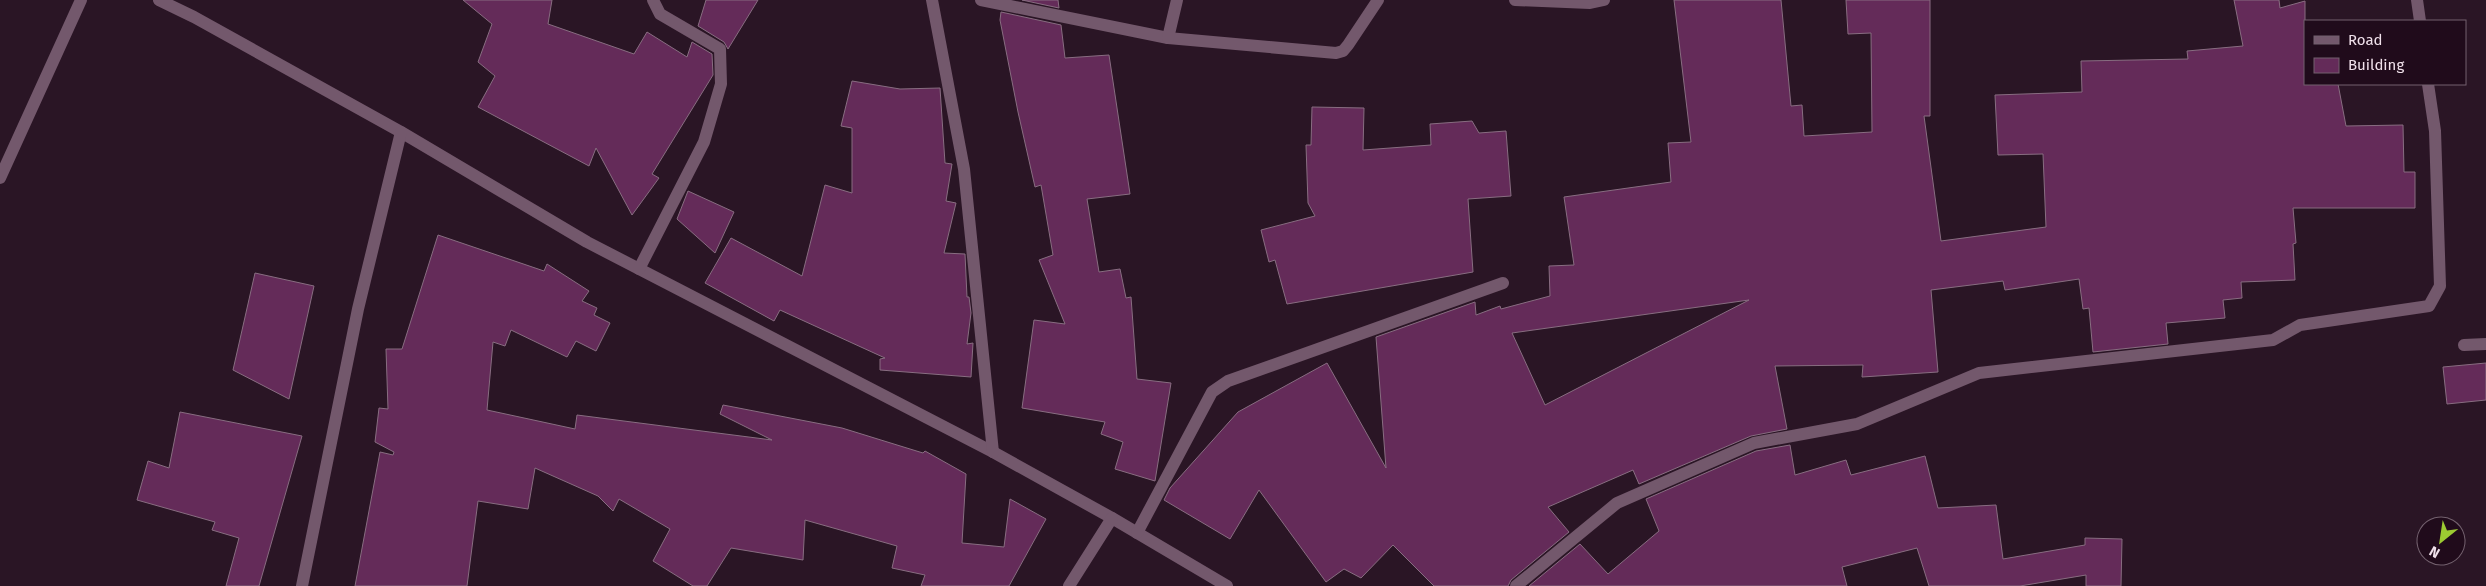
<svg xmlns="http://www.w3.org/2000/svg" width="2486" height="586" font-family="'Fira Sans',sans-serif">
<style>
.building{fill:#642b59;stroke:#886d81;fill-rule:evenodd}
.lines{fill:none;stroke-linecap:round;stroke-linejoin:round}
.minor{stroke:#73586c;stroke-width:12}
</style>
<rect width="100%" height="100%" fill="#2a1525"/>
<!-- building -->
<g class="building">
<path d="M 463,0 L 552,0 L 548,24 L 634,54 L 647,32 L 687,57 L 692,42 L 712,54 L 713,75 L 652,174 L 659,178 L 632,215 L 596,148 L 589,166 L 478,107 L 495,76 L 478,62 L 492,24 Z"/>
<path d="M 706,0 L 758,0 L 728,49 L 724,42 L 698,26 Z"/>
<path d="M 1022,0 L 1058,0 L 1059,8 Z"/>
<path d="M 1674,0 L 1781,0 L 1791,106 L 1802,105 L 1804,136 L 1872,132 L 1871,33 L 1848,34 L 1846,0 L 1930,0 L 1930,116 L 1924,116 L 1941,241 L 2046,227 L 2043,154 L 1998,155 L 1995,95 L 2082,92 L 2081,61 L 2188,59 L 2187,51 L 2243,46 L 2234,0 L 2279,0 L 2280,8 L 2305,1 L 2305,84 L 2338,84 L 2346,126 L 2403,125 L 2404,172 L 2415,172 L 2415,208 L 2293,208 L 2296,243 L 2293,244 L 2295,280 L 2241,282 L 2242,298 L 2223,300 L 2225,318 L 2166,323 L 2168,344 L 2093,352 L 2089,308 L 2083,309 L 2079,279 L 2005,290 L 2003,281 L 1931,290 L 1938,372 L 1862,377 L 1863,365 L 1775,366 L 1787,429 L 1751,436 L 1639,484 L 1633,470 L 1548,507 L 1569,532 L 1511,580 L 1508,586 L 1434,586 L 1393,545 L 1361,578 L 1344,569 L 1326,582 L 1259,490 L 1230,539 L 1164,500 L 1170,488 L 1238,412 L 1327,363 L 1386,468 L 1376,337 L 1475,302 L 1476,315 L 1500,306 L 1501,309 L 1550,296 L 1549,266 L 1574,265 L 1564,197 L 1671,182 L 1668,143 L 1691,142 ZM 1749,300 L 1545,405 L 1512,333 Z"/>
<path d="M 1001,12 L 1061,25 L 1065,58 L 1109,55 L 1130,194 L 1087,199 L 1099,272 L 1120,269 L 1126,298 L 1131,297 L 1137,379 L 1171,383 L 1155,481 L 1115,469 L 1123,442 L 1101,434 L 1105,422 L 1022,408 L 1034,320 L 1065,324 L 1039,260 L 1053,255 L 1041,185 L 1035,187 L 1018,112 L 1000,20 Z"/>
<path d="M 852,81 L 900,89 L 940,88 L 945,163 L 952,164 L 946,201 L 956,203 L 944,253 L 965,254 L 967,297 L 969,297 L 971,313 L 967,344 L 973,343 L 971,377 L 880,370 L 880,359 L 885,358 L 780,310 L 774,321 L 705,283 L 731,238 L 802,276 L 825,185 L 852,193 L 852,128 L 841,126 Z"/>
<path d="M 1312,107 L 1364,108 L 1363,150 L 1431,145 L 1430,124 L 1472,121 L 1479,133 L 1506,131 L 1511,196 L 1468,199 L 1473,272 L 1287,304 L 1275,260 L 1269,262 L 1261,230 L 1315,216 L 1308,203 L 1306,145 L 1311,145 Z"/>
<path d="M 688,191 L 734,212 L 715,253 L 677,219 Z"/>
<path d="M 438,235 L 544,271 L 547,264 L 589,291 L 582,301 L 597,308 L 594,315 L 610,323 L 596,351 L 576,341 L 567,357 L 511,330 L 505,346 L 493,342 L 487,410 L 575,429 L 577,415 L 772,440 L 720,414 L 723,405 L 842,428 L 923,453 L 925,451 L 966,474 L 962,543 L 1004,547 L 1010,499 L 1046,519 L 1009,586 L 921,586 L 925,575 L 892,568 L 897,546 L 805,520 L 803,560 L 731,548 L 707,586 L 693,586 L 653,561 L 670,529 L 619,499 L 613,511 L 598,496 L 535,468 L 528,509 L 478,501 L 467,586 L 355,586 L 380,452 L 393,455 L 394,452 L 375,442 L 379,408 L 388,409 L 386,349 L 402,349 Z"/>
<path d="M 255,273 L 314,286 L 289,399 L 233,370 Z"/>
<path d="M 2486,363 L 2486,400 L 2447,404 L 2443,367 Z"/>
<path d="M 180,412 L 302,436 L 259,586 L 226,586 L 239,538 L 212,530 L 215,522 L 137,500 L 148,461 L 169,468 Z"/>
<path d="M 1790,445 L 1795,475 L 1846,460 L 1851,475 L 1925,456 L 1938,508 L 1996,505 L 2003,559 L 2085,545 L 2085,538 L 2122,539 L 2121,586 L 2086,586 L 2086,575 L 2020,586 L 1929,586 L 1917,548 L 1842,567 L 1847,586 L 1529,586 L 1580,544 L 1608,574 L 1659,531 L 1646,499 L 1756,451 Z"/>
</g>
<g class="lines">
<!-- minor -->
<g class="minor">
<path d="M 159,0 L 194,17 L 401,132 L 587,242 L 993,452 L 1112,518 L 1227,586"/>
<path d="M 932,0 L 964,169 L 993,452"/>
<path d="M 981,0 L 1168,38 L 1336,53 L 1343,51 L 1348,45 L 1378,0"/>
<path d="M 1515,0 L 1590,3 L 1604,0"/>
<path d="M 2417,0 L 2420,21"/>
<path d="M 1168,38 L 1177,0"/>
<path d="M 0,178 L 81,0"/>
<path d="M 639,269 L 704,142 L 721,84 L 720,49 L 660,14 L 653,0"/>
<path d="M 2464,345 L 2486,344"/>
<path d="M 1137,533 L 1212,392 L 1228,381 L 1503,283"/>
<path d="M 302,586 L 358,309 L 401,132"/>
<path d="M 1069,586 L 1112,518"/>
<path d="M 1516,586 L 1617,503 L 1754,443 L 1857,424 L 1979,373 L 2273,340 L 2300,325 L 2429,306 L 2440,286 L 2435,131 L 2428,84"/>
</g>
</g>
<!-- legend -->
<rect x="2304" y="20" width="162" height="65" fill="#200b1b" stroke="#73616e"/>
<rect x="2314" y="36" width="25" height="8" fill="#73586c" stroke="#73616e"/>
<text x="2348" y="45" font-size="15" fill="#f0e1eb">Road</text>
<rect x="2314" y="58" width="25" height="15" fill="#642b59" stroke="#73616e"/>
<text x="2348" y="70" font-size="15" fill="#f0e1eb">Building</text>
<!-- north arrow -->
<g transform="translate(2441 541) rotate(210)"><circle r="24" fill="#200b1b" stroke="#73616e"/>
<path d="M0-4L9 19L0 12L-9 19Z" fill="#9cca32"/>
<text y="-8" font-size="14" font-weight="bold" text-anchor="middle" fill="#f0e1eb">N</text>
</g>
</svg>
